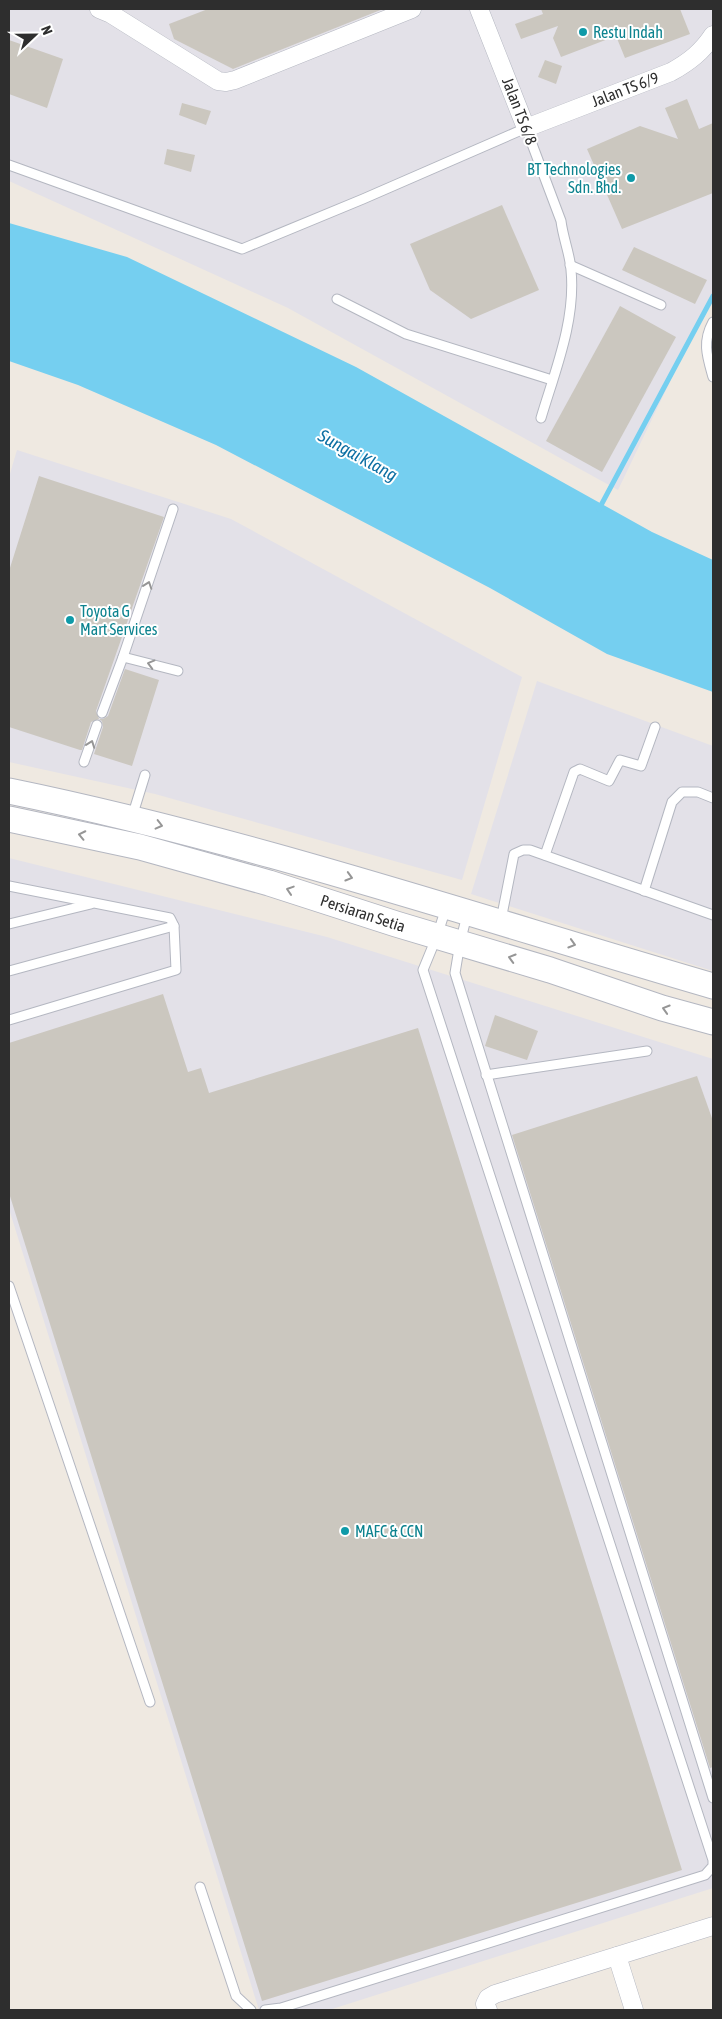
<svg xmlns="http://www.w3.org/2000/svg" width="722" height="2019" font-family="'Asap Condensed',sans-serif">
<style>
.industrial{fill:#e3e1e8}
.water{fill:#75cff0}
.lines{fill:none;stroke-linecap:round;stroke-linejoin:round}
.stream{stroke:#75cff0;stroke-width:5}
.building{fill:#cbc7bf}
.lane-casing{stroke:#b4b7c1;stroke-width:11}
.street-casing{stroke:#b4b7c1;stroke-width:19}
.secondary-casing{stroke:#b4b7c1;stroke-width:27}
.lane{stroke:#fff;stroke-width:9}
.street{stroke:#fff;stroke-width:18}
.secondary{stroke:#fff;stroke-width:25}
.oneway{stroke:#969696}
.culture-dot{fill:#0f9aa8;stroke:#fff;stroke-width:2}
.labels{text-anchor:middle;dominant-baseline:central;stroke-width:4;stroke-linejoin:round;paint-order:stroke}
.culture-label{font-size:16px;fill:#0d838f;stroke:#fff;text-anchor:start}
.street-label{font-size:16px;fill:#2e2e2e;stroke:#fff}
.water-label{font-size:18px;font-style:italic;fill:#0d6fa3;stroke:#fff}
</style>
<rect width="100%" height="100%" fill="#efe9e1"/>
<!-- industrial -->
<g class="industrial">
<path d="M 9,9 L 713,9 L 713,292 L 618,490 L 288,308 L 9,181 Z"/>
<path d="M 17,450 L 231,519 L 522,677 L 462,880 L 155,794 L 9,762 L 9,477 Z"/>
<path d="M 537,681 L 713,746 L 713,971 L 471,894 Z"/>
<path d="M 9,858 L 327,937 L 713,1059 L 713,1888 L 329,2010 L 259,2010 L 9,1209 Z"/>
</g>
<!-- water -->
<path class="water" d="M 9,223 L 127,257 L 356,367 L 652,532 L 713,560 L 713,692 L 607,654 L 490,588 L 216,445 L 78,385 L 9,361 Z"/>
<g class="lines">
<!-- stream -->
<path class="stream" d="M 599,509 L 713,296"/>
</g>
<!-- building -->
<g class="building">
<path d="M 208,9 L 383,9 L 233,69 L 174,39 L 169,24 Z"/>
<path d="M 541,9 L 680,9 L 690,34 L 625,58 L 616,36 L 561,57 L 553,38 L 558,26 L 521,39 L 515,24 L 543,14 Z"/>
<path d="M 9,40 L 63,59 L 47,108 L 9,94 Z"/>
<path d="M 545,60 L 562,66 L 556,84 L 538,77 Z"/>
<path d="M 687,99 L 699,129 L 713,123 L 713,193 L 622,229 L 587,149 L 640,126 L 678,139 L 665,108 Z"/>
<path d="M 182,103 L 211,111 L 206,125 L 179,115 Z"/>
<path d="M 167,149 L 195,155 L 191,172 L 164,164 Z"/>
<path d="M 502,205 L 539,290 L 471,319 L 430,290 L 410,244 Z"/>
<path d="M 634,247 L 707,280 L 695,304 L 622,270 Z"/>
<path d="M 620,306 L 676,337 L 602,472 L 546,441 Z"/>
<path d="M 39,476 L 164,517 L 96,711 L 99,719 L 103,719 L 108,716 L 125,669 L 159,680 L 132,766 L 94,754 L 103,727 L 102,721 L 99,719 L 91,722 L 82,750 L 80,750 L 9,727 L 9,571 Z"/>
<path d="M 163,994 L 188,1072 L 201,1068 L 209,1093 L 418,1028 L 682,1870 L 262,2001 L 9,1193 L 9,1043 Z"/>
<path d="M 495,1015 L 538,1031 L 527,1060 L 485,1046 Z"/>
<path d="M 697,1076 L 713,1121 L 713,1767 L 710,1768 L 512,1135 Z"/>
</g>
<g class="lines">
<!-- lane casing -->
<g class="lane-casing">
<g id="lane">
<path d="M 9,165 L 242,249 L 363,199 L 526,128 L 561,221 C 563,238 570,254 571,270 C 576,320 555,371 541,418"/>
<path d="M 570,265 L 661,305"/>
<path d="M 337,299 L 406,334 L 552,380"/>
<path d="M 713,322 C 702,342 707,356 713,377"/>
<path d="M 123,657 L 178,671"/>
<path d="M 102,713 L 123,657 L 173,509"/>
<path d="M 84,762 L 97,725"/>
<path d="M 132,817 L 145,775"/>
<path d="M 545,855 L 574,772 L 580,769 L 609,781 L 620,760 L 641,766 L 655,727"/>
<path d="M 9,886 L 170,918 L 174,926 L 176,970 L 9,1020"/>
<path d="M 644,891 L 672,802 L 682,792 L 698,792 L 713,798"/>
<path d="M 467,915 L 460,943 L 455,973 L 713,1798"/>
<path d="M 501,920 L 514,854 L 523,850 L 530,850 L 713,915"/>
<path d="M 9,924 L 91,904"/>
<path d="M 9,971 L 174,926"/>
<path d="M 486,1075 L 647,1051"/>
<path d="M 9,1286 L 150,1702"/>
<path d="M 200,1887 L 236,1996 L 251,2010"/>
<path d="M 265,2010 L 281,2008 L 705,1875 L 713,1866 L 713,1860 L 423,970 L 437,936 L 446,908"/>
</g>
</g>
<!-- street casing -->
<g class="street-casing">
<g id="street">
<path d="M 99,9 L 111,14 L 218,81 L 226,82 L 235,80 L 412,9"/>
<path d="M 479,9 L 526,128 L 671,72 C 689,62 702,52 713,35"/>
<path d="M 617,1956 L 634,2010"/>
<path d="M 488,2010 L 485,2004 L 488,1998 L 495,1994 L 713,1926"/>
</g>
</g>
<!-- secondary casing -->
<g class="secondary-casing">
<g id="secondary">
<path d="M 9,791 C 248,840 479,918 713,986"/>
<path d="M 9,819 L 140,847 L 269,883 L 396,924 L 550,970 L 662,1008 L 713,1022"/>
</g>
</g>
<!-- lane -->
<use href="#lane" class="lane"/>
<!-- street -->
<use href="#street" class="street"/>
<!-- secondary -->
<use href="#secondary" class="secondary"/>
</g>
<!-- one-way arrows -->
<defs><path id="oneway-chevron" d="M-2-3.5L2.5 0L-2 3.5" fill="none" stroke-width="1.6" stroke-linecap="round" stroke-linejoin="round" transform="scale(1.25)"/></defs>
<g class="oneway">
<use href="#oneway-chevron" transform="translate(148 585) rotate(-71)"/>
<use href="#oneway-chevron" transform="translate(151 664) rotate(-165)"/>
<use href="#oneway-chevron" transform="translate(91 744) rotate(-70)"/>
<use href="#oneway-chevron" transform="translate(159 825) rotate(14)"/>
<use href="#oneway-chevron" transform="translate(82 835) rotate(-168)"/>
<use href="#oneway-chevron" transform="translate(349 877) rotate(16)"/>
<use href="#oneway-chevron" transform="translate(290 890) rotate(-162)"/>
<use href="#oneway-chevron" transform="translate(572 944) rotate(17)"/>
<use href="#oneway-chevron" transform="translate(512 958) rotate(-164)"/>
<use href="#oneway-chevron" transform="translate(666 1009) rotate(-163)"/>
</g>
<!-- markers -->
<g class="culture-dot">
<circle cx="583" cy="32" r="5"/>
<circle cx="631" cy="178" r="5"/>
<circle cx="70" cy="620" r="5"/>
<circle cx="345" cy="1531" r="5"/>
</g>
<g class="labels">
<!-- culture labels -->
<g class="culture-label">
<text x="593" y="32">Restu Indah</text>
<text x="621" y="169" text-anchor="end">BT Technologies<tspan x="621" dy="18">Sdn. Bhd.</tspan></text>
<text x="80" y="611">Toyota G<tspan x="80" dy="18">Mart Services</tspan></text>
<text x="355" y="1531">MAFC &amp; CCN</text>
</g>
<!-- street labels -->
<g class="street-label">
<text transform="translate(625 89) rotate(-21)">Jalan TS 6/9</text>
<text transform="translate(520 111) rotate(69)">Jalan TS 6/8</text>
<text transform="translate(363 913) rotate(18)">Persiaran Setia</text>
</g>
<!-- water labels -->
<g class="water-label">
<text transform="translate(358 455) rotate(29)">Sungai Klang</text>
</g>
</g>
<!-- border -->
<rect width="722" height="2019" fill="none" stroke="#2e2e2e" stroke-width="20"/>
<!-- north arrow -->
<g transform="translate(35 35) rotate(68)" stroke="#ffffff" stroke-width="4" paint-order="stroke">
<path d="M0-4L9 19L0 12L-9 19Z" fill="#2e2e2e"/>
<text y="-8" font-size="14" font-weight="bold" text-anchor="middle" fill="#2e2e2e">N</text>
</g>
</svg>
